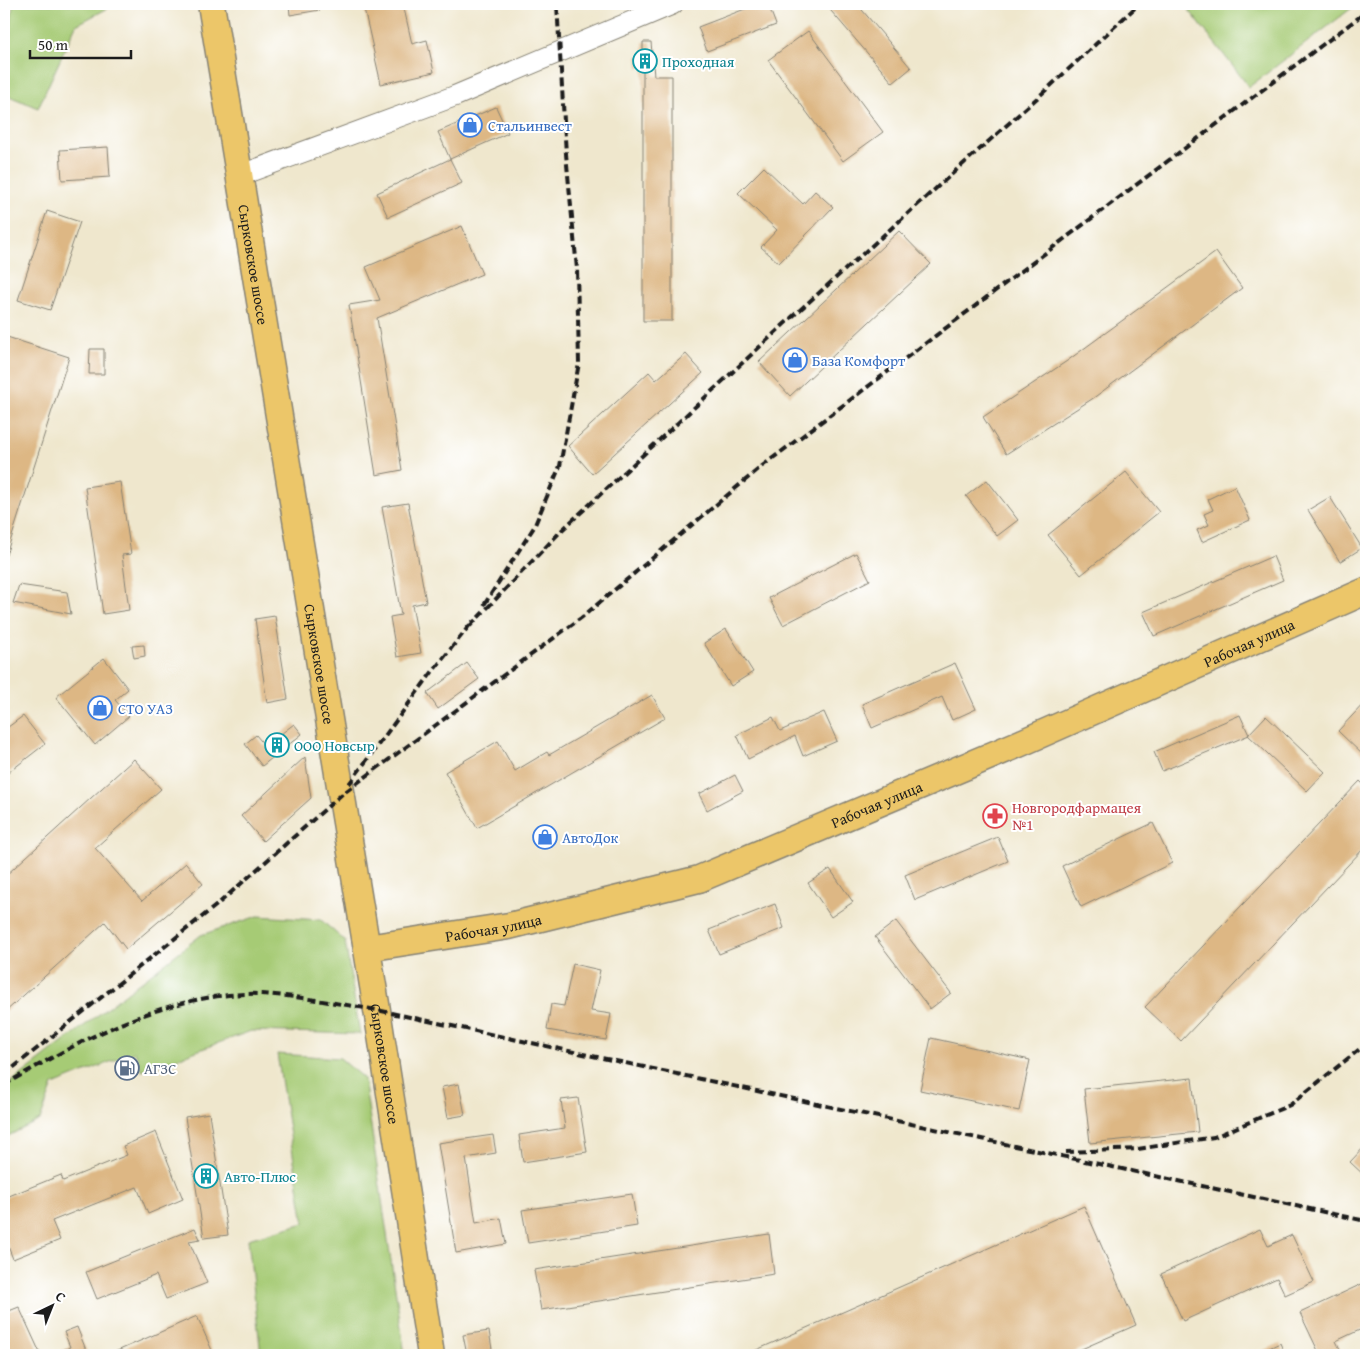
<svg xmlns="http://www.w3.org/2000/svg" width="1370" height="1359" font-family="'Gentium Book Plus',serif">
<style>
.green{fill:#a6cb75;stroke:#617448}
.building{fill:#ddb784}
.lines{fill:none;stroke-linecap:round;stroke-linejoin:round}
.minor-casing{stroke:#868274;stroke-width:22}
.major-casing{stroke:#868274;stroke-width:29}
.minor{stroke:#fff;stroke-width:20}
.major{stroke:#ecc669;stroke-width:26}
.rail{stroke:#1c1c1c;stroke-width:4;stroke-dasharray:8 4;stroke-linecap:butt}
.labels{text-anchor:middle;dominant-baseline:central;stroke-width:4;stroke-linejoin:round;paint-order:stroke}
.culture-label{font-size:15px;fill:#0d838f;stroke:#fff;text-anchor:start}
.shop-label{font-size:15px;fill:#366cbe;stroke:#fff;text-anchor:start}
.street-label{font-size:15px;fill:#1c1c1c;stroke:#fff}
.health-label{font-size:15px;fill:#be3a42;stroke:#fff;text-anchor:start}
.service-label{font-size:15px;fill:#4e5e75;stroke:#fff;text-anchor:start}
</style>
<rect width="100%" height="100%" fill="#fff"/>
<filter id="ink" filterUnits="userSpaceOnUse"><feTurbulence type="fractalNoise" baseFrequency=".02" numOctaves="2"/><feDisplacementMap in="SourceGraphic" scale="10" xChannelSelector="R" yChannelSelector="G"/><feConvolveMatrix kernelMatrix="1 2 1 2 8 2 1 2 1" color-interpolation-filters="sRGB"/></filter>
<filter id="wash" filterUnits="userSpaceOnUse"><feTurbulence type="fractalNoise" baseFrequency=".0096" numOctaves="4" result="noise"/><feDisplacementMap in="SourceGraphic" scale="20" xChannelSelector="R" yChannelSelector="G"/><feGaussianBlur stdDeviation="1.12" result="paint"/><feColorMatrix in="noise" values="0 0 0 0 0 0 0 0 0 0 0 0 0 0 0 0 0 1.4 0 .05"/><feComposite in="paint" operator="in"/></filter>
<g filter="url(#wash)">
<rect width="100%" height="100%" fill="#efe7cd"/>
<!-- green -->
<g class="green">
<path d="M 13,4 L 116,4 L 76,25 L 38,108 L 4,94 Z"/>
<path d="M 1196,4 L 1357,4 L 1249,87 L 1189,10 Z"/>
<path d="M 258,916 L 321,920 L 345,941 L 360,1034 L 251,1031 L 142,1071 L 135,1052 L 53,1085 L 40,1120 L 4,1138 L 4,1088 L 201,935 Z"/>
<path d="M 277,1054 L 340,1058 L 364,1079 L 405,1355 L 261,1355 L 248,1239 L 304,1223 Z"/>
</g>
<g id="blocks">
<!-- building -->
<g class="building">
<path d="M 289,4 L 320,4 L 320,10 L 290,15 Z"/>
<path d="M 363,4 L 403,4 L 412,44 L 427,40 L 434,72 L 381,84 Z"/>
<path d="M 758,4 L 768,4 L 776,25 L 707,51 L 698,27 Z"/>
<path d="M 825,4 L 857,4 L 911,68 L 893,83 Z"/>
<path d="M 808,31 L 883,132 L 843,161 L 768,60 Z"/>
<path d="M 643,42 L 651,42 L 654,76 L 672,76 L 672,321 L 643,321 L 643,67 L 638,68 L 637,56 L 643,56 Z"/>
<path d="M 496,107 L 508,133 L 450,159 L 438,132 Z"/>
<path d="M 108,147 L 110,177 L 62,180 L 60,150 Z"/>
<path d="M 450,159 L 462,183 L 388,217 L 377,193 Z"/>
<path d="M 764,167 L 803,204 L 815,191 L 833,207 L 779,263 L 761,247 L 777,230 L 738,193 Z"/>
<path d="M 47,211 L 80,222 L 50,310 L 18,300 Z"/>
<path d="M 462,226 L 482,274 L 377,318 L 402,470 L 376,475 L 349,305 L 380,300 L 366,267 Z"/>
<path d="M 899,231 L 931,264 L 790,396 L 759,362 Z"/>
<path d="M 1216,252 L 1242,288 L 1092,399 L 1006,454 L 983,417 L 1067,361 Z"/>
<path d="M 4,336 L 69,357 L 6,555 L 4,554 Z"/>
<path d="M 90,349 L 104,349 L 104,374 L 89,374 Z"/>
<path d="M 686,354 L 703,373 L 592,474 L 568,446 L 649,372 L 656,380 Z"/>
<path d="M 1126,472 L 1159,512 L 1081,575 L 1048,535 Z"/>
<path d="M 987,480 L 1018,520 L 997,536 L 966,496 Z"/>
<path d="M 120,482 L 131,554 L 122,555 L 129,610 L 103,614 L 85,487 Z"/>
<path d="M 1235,486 L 1250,520 L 1202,542 L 1197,530 L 1209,525 L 1204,514 L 1213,510 L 1208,499 Z"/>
<path d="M 1330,497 L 1362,548 L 1340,562 L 1308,510 Z"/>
<path d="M 408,503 L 426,602 L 412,605 L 421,653 L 397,657 L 390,617 L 401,615 L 382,507 Z"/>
<path d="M 856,553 L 870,580 L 783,625 L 769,598 Z"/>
<path d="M 1273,556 L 1283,580 L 1154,636 L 1143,612 Z"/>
<path d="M 19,585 L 67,592 L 71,614 L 13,603 Z"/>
<path d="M 275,616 L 288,699 L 267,703 L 255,619 Z"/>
<path d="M 726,629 L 753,672 L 731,686 L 704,643 Z"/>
<path d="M 144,645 L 145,656 L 134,658 L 132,646 Z"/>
<path d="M 104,658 L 128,689 L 115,700 L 129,716 L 95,745 L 56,697 Z"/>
<path d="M 467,663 L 479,679 L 438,709 L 427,693 Z"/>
<path d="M 955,663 L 976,709 L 952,720 L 942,697 L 872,728 L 862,704 Z"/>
<path d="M 652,695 L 665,718 L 477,828 L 445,772 L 498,741 L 515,771 L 547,752 L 549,755 Z"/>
<path d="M 1366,701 L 1366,758 L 1338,731 Z"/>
<path d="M 824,712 L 837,741 L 803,756 L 795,736 L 748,759 L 737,735 L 773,717 L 780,731 Z"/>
<path d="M 1240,715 L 1249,735 L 1162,771 L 1154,752 Z"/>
<path d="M 23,716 L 45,744 L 4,776 L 4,730 Z"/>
<path d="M 1266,716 L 1325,772 L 1307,791 L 1248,735 Z"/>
<path d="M 294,724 L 302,734 L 262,766 L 245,744 L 256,735 L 265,746 Z"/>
<path d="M 305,757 L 311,798 L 263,841 L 241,816 Z"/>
<path d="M 134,759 L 161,789 L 95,848 L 142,901 L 186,863 L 203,884 L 126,949 L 105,922 L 4,1013 L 4,877 Z"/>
<path d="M 735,775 L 743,791 L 707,810 L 699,794 Z"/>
<path d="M 1360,781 L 1366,787 L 1366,846 L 1181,1041 L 1145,1007 Z"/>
<path d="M 1153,823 L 1172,863 L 1081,907 L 1062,866 Z"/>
<path d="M 998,837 L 1008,861 L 915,900 L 905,875 Z"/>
<path d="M 830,869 L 853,902 L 831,917 L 808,883 Z"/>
<path d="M 775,904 L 784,928 L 719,954 L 709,930 Z"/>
<path d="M 896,921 L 951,993 L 930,1009 L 875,937 Z"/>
<path d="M 573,964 L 600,970 L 591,1011 L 611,1014 L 606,1040 L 547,1030 L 551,1004 L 564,1006 Z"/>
<path d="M 931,1038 L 1030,1060 L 1019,1111 L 920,1090 Z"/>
<path d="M 1192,1078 L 1198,1132 L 1090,1143 L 1084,1089 Z"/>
<path d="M 459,1084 L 465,1115 L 448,1118 L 442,1087 Z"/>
<path d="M 578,1098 L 587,1152 L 523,1162 L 519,1135 L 565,1128 L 561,1100 Z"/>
<path d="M 209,1113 L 228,1235 L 204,1238 L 185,1117 Z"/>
<path d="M 156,1132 L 183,1199 L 148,1214 L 137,1187 L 52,1221 L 60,1240 L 13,1259 L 4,1236 L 4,1198 L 61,1175 L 63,1181 L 127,1155 L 123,1146 Z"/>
<path d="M 493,1135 L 496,1153 L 466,1158 L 476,1223 L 501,1218 L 506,1244 L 456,1253 L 438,1143 Z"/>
<path d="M 1366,1145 L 1366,1177 L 1350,1162 Z"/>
<path d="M 632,1194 L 637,1226 L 528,1243 L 522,1210 Z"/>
<path d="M 1084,1206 L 1136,1325 L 1068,1355 L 745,1355 Z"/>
<path d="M 195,1228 L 200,1239 L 189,1241 L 207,1283 L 166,1299 L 156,1275 L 97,1299 L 86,1272 Z"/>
<path d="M 1260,1229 L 1268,1246 L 1292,1235 L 1314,1282 L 1285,1295 L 1277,1278 L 1183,1321 L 1161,1274 Z"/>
<path d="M 769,1234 L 774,1274 L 541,1310 L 534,1270 Z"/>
<path d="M 1366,1282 L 1366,1327 L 1336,1341 L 1343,1355 L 1320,1355 L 1300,1313 Z"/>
<path d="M 19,1307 L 41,1355 L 4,1355 L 4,1313 Z"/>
<path d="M 197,1316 L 214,1355 L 108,1355 Z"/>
<path d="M 77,1327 L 88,1355 L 51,1355 L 70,1347 L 64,1332 Z"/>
<path d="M 489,1331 L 493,1355 L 467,1355 L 463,1335 Z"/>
<path d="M 1280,1343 L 1285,1355 L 1254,1355 Z"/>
</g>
</g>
</g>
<g filter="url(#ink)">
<use href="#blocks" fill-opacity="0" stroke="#868274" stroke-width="1"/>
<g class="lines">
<!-- minor casing -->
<g class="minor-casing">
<path id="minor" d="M 238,176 L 455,96 L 673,4"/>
</g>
<!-- major casing -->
<g class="major-casing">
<g id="major">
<path id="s1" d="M 211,4 L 377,1010 L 431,1355"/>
<path id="s2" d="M 367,948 L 509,926 L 699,879 L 1021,743 L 1366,591"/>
</g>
</g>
<!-- minor -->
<use href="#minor" class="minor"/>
<!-- major -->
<use href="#major" class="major"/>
<!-- rail -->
<g class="rail">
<path d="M 484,605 L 534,527 L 560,466 L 579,363 L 577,269 L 566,154 L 557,4"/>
<path d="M 470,626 L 562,530 L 792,317 L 1046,90 L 1139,4"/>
<path d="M 349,784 L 433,671 L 473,621"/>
<path d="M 4,1075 L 218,904 L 341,795 L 581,618 L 761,467 L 1366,12"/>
<path d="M 4,1085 C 81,1040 169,991 261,994 C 300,996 339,1004 377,1010 L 1366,1221"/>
<path d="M 1066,1152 L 1138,1149 L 1214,1137 L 1290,1105 L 1366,1044"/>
</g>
</g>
</g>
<!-- icons -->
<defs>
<g id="building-ring" transform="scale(1.25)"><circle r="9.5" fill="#fff" stroke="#0f9aa8" stroke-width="1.5"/><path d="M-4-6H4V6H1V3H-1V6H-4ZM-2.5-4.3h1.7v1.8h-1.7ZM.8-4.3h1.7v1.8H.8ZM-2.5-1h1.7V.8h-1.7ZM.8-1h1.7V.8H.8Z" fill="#0f9aa8"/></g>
<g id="shop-ring" transform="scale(1.25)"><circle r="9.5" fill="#fff" stroke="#3f7fe0" stroke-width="1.5"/><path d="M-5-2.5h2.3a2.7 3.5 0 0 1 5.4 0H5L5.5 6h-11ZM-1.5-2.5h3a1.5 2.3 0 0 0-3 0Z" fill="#3f7fe0"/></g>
<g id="pharmacy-ring" transform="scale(1.25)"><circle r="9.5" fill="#fff" stroke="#e0444e" stroke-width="1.5"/><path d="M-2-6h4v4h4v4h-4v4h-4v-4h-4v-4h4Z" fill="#e0444e"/></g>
<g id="fuel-ring" transform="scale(1.25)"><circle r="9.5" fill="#fff" stroke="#5c6f8a" stroke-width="1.5"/><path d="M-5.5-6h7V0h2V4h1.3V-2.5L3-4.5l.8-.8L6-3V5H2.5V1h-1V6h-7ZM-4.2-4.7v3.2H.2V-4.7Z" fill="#5c6f8a"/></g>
</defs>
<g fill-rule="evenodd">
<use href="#building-ring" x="645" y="61"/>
<use href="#shop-ring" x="470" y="125"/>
<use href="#shop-ring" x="795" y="360"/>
<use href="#shop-ring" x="100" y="708"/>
<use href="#building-ring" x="277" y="745"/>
<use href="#pharmacy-ring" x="995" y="816"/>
<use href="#shop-ring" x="545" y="837"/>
<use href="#fuel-ring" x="127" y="1068"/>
<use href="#building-ring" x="206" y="1176"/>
</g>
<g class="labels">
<!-- culture labels -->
<g class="culture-label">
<text x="662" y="61">Проходная</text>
<text x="294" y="745">ООО Новсыр</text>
<text x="224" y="1176">Авто-Плюс</text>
</g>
<!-- shop labels -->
<g class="shop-label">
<text x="488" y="125">Стальинвест</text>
<text x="812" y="360">База Комфорт</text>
<text x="118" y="708">СТО УАЗ</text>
<text x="562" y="837">АвтоДок</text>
</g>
<!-- street labels -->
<g class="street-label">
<text stroke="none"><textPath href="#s1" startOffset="264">Сырковское шоссе</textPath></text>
<text stroke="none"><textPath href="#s2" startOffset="938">Рабочая улица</textPath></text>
<text stroke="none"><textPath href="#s1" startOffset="669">Сырковское шоссе</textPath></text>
<text stroke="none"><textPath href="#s2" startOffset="532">Рабочая улица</textPath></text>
<text stroke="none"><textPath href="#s2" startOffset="128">Рабочая улица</textPath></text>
<text stroke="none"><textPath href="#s1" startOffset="1074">Сырковское шоссе</textPath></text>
</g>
<!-- health labels -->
<g class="health-label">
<text x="1012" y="807">Новгородфармацея<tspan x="1012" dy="17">№1</tspan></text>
</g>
<!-- service labels -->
<g class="service-label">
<text x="144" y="1068">АГЗС</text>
</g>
</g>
<!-- margin -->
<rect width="1370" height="1359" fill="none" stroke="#fff" stroke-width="20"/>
<!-- north arrow -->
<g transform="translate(52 1306) rotate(43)" stroke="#ffffff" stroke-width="4" paint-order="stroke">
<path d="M0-4L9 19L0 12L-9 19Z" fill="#1c1c1c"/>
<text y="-8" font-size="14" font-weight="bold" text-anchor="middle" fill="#1c1c1c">С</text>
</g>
<!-- scale -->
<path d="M30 50v8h101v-8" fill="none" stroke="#1c1c1c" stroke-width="2.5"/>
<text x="38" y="50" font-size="15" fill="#1c1c1c" stroke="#ffffff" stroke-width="4" paint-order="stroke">50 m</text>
</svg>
